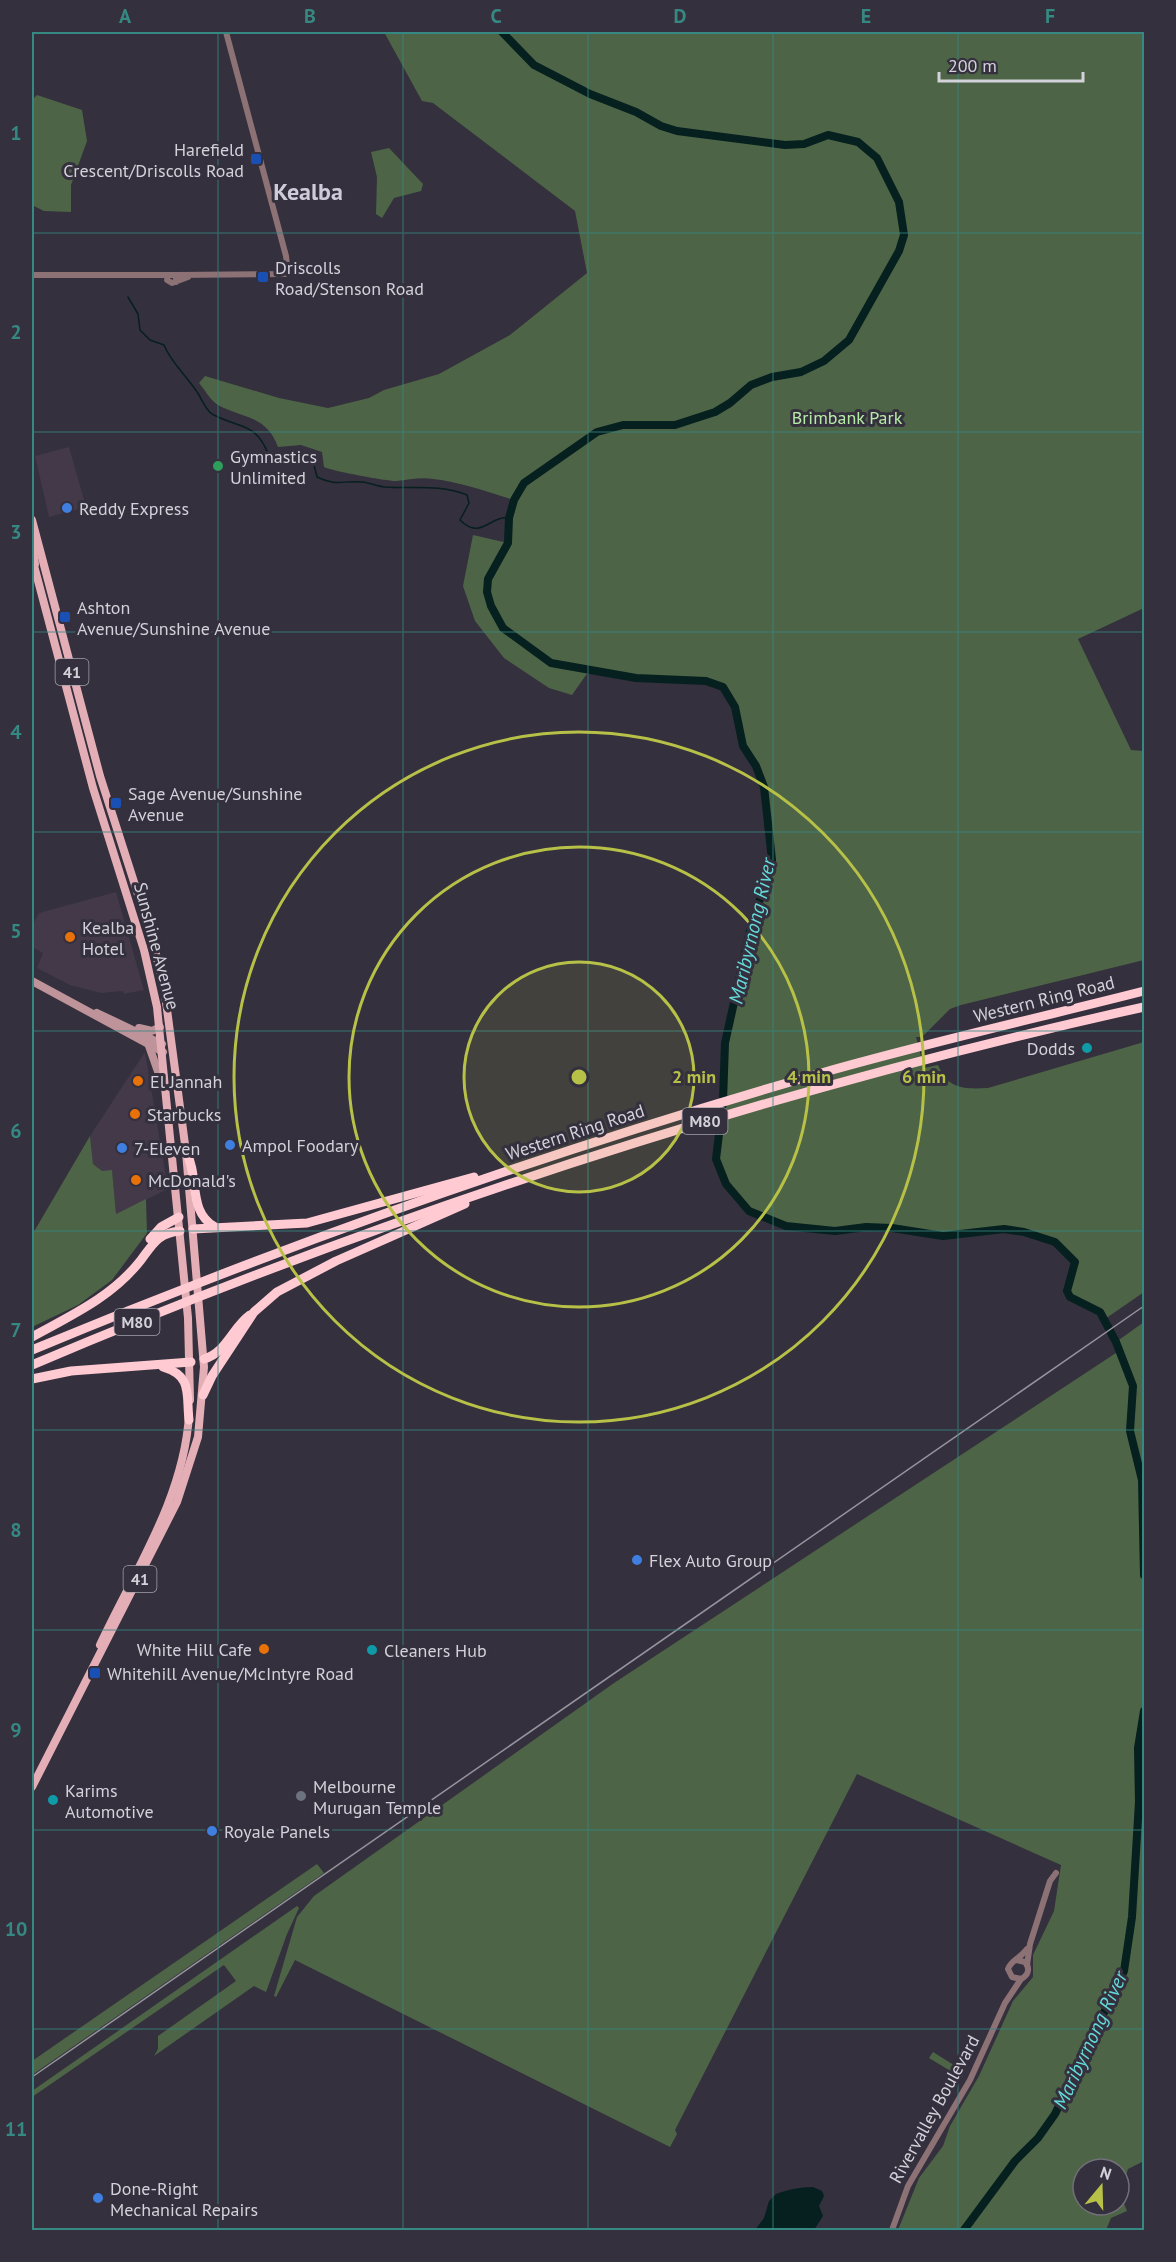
<svg xmlns="http://www.w3.org/2000/svg" width="1176" height="2262" font-family="'PT Sans',sans-serif">
<style>
.commercial{fill:#433949}
.green{fill:#4d6546;fill-rule:evenodd}
.water{fill:#061f1f}
.lines{fill:none;stroke-linecap:round;stroke-linejoin:round}
.stream{stroke:#061f1f;stroke-width:1.5}
.river{stroke:#061f1f;stroke-width:8}
.tertiary{stroke:#8c7175;stroke-width:6}
.secondary{stroke:#be939a;stroke-width:8}
.primary{stroke:#e4aeb6;stroke-width:8}
.motorway{stroke:#ffcad2;stroke-width:9}
.rail{stroke:#97949e;stroke-width:1.5}
.grid{fill:none;stroke:#368883;stroke-width:1.5;stroke-opacity:0.55}
.ring{fill:none;stroke:#b7c147;stroke-width:3}
.transit-dot{fill:#1a4fb4;stroke:#34303d;stroke-width:2}
.leisure-dot{fill:#2e9e5b;stroke:#34303d;stroke-width:2}
.shop-dot{fill:#3f7fe0;stroke:#34303d;stroke-width:2}
.food-dot{fill:#e8710a;stroke:#34303d;stroke-width:2}
.culture-dot{fill:#0f9aa8;stroke:#34303d;stroke-width:2}
.worship-dot{fill:#6b7280;stroke:#34303d;stroke-width:2}
.labels{text-anchor:middle;dominant-baseline:central;stroke-width:6;stroke-linejoin:round;paint-order:stroke}
.shield{fill:#34303d;stroke:#a3a1aa;stroke-width:1.5}
.shield-label{font-size:16px;font-weight:bold;fill:#d3d1d9}
.poi-label{font-size:18px;fill:#d3d1d9;stroke:#34303d;text-anchor:start}
.park-label{font-size:18px;fill:#b6eba7;stroke:#34303d}
.street-label{font-size:18px;fill:#d3d1d9;stroke:#34303d}
.water-label{font-size:20px;font-style:italic;fill:#64dada;stroke:#34303d}
.district-label{font-size:24px;font-weight:bold;fill:#d0cbdb;stroke:#34303d}
.centre{fill:#b7c147;stroke:#34303d;stroke-width:3}
.ring-label{font-size:18px;text-anchor:middle;font-weight:bold;fill:#b7c147;stroke:#34303d;stroke-width:6;stroke-linejoin:round;paint-order:stroke}
.neatline{fill:none;stroke:#368883;stroke-width:2}
.grid-label{font-size:20px;text-anchor:middle;font-weight:bold;fill:#368883}
</style>
<rect width="100%" height="100%" fill="#34303d"/>
<!-- commercial -->
<g class="commercial">
<path d="M 69,447 L 86,507 L 49,517 L 35,456 Z"/>
<path d="M 116,892 L 144,990 L 124,994 L 123,991 L 101,993 L 70,985 L 37,968 L 43,953 L 32,947 L 32,926 L 39,913 Z"/>
<path d="M 145,1052 L 168,1189 L 116,1214 L 112,1171 L 102,1171 L 93,1164 L 90,1136 Z"/>
</g>
<!-- green -->
<g class="green">
<path d="M 384,32 L 1144,32 L 1144,608 L 1078,639 L 1131,750 L 1144,751 L 1144,960 L 961,1005 L 950,1009 L 922,1037 L 916,1037 L 924,1068 L 938,1065 C 948,1090 965,1089 988,1088 L 1144,1042 L 1144,1292 L 1105,1319 C 1097,1308 1068,1301 1067,1290 C 1067,1281 1073,1270 1075,1262 L 1055,1242 L 1024,1232 L 1004,1229 L 943,1236 L 892,1228 L 866,1227 L 835,1231 L 786,1226 L 749,1211 L 726,1184 L 716,1159 L 723,1101 L 725,1043 L 749,935 L 772,860 L 764,787 L 756,766 L 743,746 L 735,707 L 723,687 L 706,681 L 636,678 L 591,668 L 572,695 L 549,688 L 504,658 L 475,621 L 463,586 L 473,535 L 508,543 L 509,518 L 514,500 C 487,492 461,482 433,479 C 421,477 408,480 396,481 C 386,481 332,471 324,467 L 322,452 L 301,445 L 278,447 C 266,415 244,419 218,405 C 211,401 205,390 199,383 L 205,376 L 279,398 L 328,408 L 369,398 L 384,390 L 439,374 L 510,335 L 587,273 L 575,211 L 433,103 L 422,101 Z"/>
<path d="M 37,95 L 82,110 L 87,141 L 71,185 L 71,212 L 44,211 L 32,205 L 32,100 Z"/>
<path d="M 389,148 L 423,184 L 421,191 L 394,198 L 382,218 L 376,214 L 377,177 L 371,152 Z"/>
<path d="M 90,1136 L 93,1164 L 102,1171 L 112,1170 L 116,1214 L 146,1199 L 147,1233 L 112,1280 L 78,1305 L 32,1327 L 32,1235 Z"/>
<path d="M 1144,1322 L 1144,2161 L 1128,2169 L 1120,2194 L 1127,2211 L 1111,2218 L 1106,2230 L 898,2230 L 919,2178 L 943,2146 L 950,2126 L 979,2076 L 1013,2001 L 1033,1977 L 1033,1955 L 1054,1911 L 1061,1865 L 857,1774 L 675,2130 L 677,2134 L 670,2147 L 295,1960 L 276,1997 L 274,1996 L 297,1917 L 314,1896 L 614,1683 L 1119,1351 L 1116,1342 ZM 1083,2169 L 1119,2169 L 1119,2205 L 1083,2205 Z"/>
<path d="M 317,1864 L 324,1873 L 32,2075 L 32,2061 Z"/>
<path d="M 297,1906 L 299,1908 L 287,1934 L 266,1992 L 254,1986 L 154,2056 L 158,2049 L 158,2036 L 236,1981 L 224,1965 L 32,2097 L 32,2091 Z"/>
<path d="M 933,2052 L 965,2072 L 962,2078 L 929,2058 Z"/>
</g>
<!-- water -->
<path class="water" d="M 813,2187 L 822,2191 L 824,2196 L 819,2206 L 823,2216 L 814,2230 L 755,2230 L 764,2218 L 769,2201 L 776,2194 C 787,2190 799,2187 813,2187 Z"/>
<g class="lines">
<!-- stream -->
<path class="stream" d="M 128,297 L 138,314 L 140,330 L 150,340 L 164,345 C 171,363 188,377 199,395 C 202,400 206,410 212,414 C 239,429 256,421 269,456 C 284,458 298,455 313,461 L 317,477 C 339,487 342,480 362,482 C 370,483 377,486 385,487 C 414,489 439,484 467,495 L 469,503 L 460,520 C 481,541 490,515 509,518"/>
<!-- river -->
<g class="river">
<path d="M 502,32 L 534,65 L 590,94 L 636,112 L 661,126 L 677,131 L 785,145 L 804,144 L 828,135 L 858,142 L 877,158 L 899,202 L 904,235 L 899,251 L 849,340 L 824,361 L 801,372 L 772,377 L 751,385 L 730,403 L 715,412 L 675,425 L 623,425 L 597,432 L 524,483 L 514,500 L 509,518 L 508,543 L 488,579 L 487,592 L 491,606 L 503,628 L 551,663 L 636,678 L 706,681 L 723,687 L 735,707 L 743,746 L 756,766 L 764,787 L 772,860 L 749,935 L 725,1043 L 723,1101 L 716,1159 L 726,1184 L 749,1211 L 786,1226 L 835,1231 L 866,1227 L 892,1228 L 943,1236 L 1004,1229 L 1024,1232 L 1055,1242 L 1075,1262 L 1067,1291 L 1070,1297 L 1100,1312 L 1116,1342 L 1133,1386 L 1130,1431 L 1142,1480 L 1144,1575"/>
<path d="M 964,2230 L 1015,2161 L 1038,2138 L 1055,2114 L 1124,1971 L 1132,1917 L 1139,1802 L 1138,1748 L 1144,1711"/>
</g>
<!-- tertiary -->
<g class="tertiary">
<path d="M 32,275 L 168,275"/>
<path d="M 176,275 L 288,274 L 286,256 L 226,32"/>
<path d="M 176,282 L 176,275 L 168,275 L 167,280 L 172,283 L 188,277"/>
<path d="M 1016,1960 L 1025,1962 C 1030,1968 1029,1975 1021,1979 L 1012,1977 L 1008,1969 C 1011,1960 1021,1958 1027,1949"/>
<path d="M 1027,1965 L 1030,1944 L 1050,1881 L 1056,1873"/>
<path d="M 892,2230 L 908,2186 L 970,2080 L 1005,2003 L 1021,1979"/>
</g>
<!-- secondary -->
<g class="secondary">
<path d="M 32,981 L 163,1052"/>
<path d="M 97,1013 L 162,1044"/>
<path d="M 139,1028 L 152,1031 L 160,1027"/>
<path d="M 149,1046 L 162,1083"/>
</g>
<!-- primary -->
<g class="primary">
<path d="M 32,520 L 100,776 L 152,938 L 164,987 L 186,1152 L 204,1367 L 198,1437 L 177,1502 L 32,1787"/>
<path d="M 32,543 L 35,564"/>
<path d="M 32,558 L 93,788 L 144,950 L 157,1007 L 188,1318 L 190,1400"/>
<path d="M 100,1645 C 134,1572 184,1498 189,1415"/>
</g>
<!-- motorway -->
<g class="motorway">
<path d="M 186,1152 C 200,1177 187,1211 215,1227"/>
<path d="M 193,1229 L 307,1223 L 474,1177"/>
<path d="M 150,1239 L 161,1227 L 179,1217"/>
<path d="M 32,1337 C 72,1315 112,1297 141,1260 C 153,1244 158,1233 180,1231"/>
<path d="M 32,1350 C 290,1243 555,1149 825,1072 C 931,1042 1038,1018 1144,991"/>
<path d="M 204,1359 C 226,1353 232,1328 250,1315"/>
<path d="M 32,1365 C 391,1213 764,1091 1144,1007"/>
<path d="M 163,1367 C 193,1376 186,1394 189,1420"/>
<path d="M 32,1379 L 71,1371 L 191,1362"/>
<path d="M 203,1395 L 212,1376 L 254,1312 L 277,1292 L 336,1261 L 465,1204"/>
</g>
<!-- rail -->
<path class="rail" d="M 32,2077 L 1144,1306"/>
</g>
<!-- grid -->
<path class="grid" d="M 218,32 L 218,2230M 403,32 L 403,2230M 588,32 L 588,2230M 773,32 L 773,2230M 958,32 L 958,2230M 32,233 L 1144,233M 32,432 L 1144,432M 32,632 L 1144,632M 32,832 L 1144,832M 32,1031 L 1144,1031M 32,1231 L 1144,1231M 32,1430 L 1144,1430M 32,1630 L 1144,1630M 32,1830 L 1144,1830M 32,2029 L 1144,2029"/>
<!-- distance rings -->
<circle cx="579" cy="1077" r="115" fill="#b7c147" fill-opacity=".12"/>
<g class="ring">
<circle cx="579" cy="1077" r="115"/>
<circle cx="579" cy="1077" r="230"/>
<circle cx="579" cy="1077" r="345"/>
</g>
<!-- markers -->
<g class="transit-dot">
<rect x="250" y="153" width="12" height="12" rx="3"/>
<rect x="257" y="271" width="12" height="12" rx="3"/>
<rect x="59" y="611" width="12" height="12" rx="3"/>
<rect x="110" y="797" width="12" height="12" rx="3"/>
<rect x="89" y="1667" width="12" height="12" rx="3"/>
</g>
<circle class="leisure-dot" cx="218" cy="466" r="6"/>
<g class="shop-dot">
<circle cx="67" cy="508" r="6"/>
<circle cx="230" cy="1145" r="6"/>
<circle cx="122" cy="1148" r="6"/>
<circle cx="637" cy="1560" r="6"/>
<circle cx="212" cy="1831" r="6"/>
<circle cx="98" cy="2198" r="6"/>
</g>
<g class="food-dot">
<circle cx="70" cy="937" r="6"/>
<circle cx="138" cy="1081" r="6"/>
<circle cx="135" cy="1114" r="6"/>
<circle cx="136" cy="1180" r="6"/>
<circle cx="264" cy="1649" r="6"/>
</g>
<g class="culture-dot">
<circle cx="1087" cy="1048" r="6"/>
<circle cx="372" cy="1650" r="6"/>
<circle cx="53" cy="1800" r="6"/>
</g>
<circle class="worship-dot" cx="301" cy="1796" r="6"/>
<g class="labels">
<!-- shield labels -->
<g class="shield">
<rect x="55.5" y="659" width="33" height="26" rx="4.5"/>
<rect x="682.5" y="1108" width="45" height="26" rx="4.5"/>
<rect x="114.5" y="1309" width="45" height="26" rx="4.5"/>
<rect x="123.5" y="1566" width="33" height="26" rx="4.5"/>
</g>
<g class="shield-label">
<text x="72" y="672">41</text>
<text x="705" y="1121">M80</text>
<text x="137" y="1322">M80</text>
<text x="140" y="1579">41</text>
</g>
<!-- poi labels -->
<g class="poi-label">
<text x="244" y="149" text-anchor="end">Harefield<tspan x="244" dy="21">Crescent/Driscolls Road</tspan></text>
<text x="275" y="267">Driscolls<tspan x="275" dy="21">Road/Stenson Road</tspan></text>
<text x="230" y="456">Gymnastics<tspan x="230" dy="21">Unlimited</tspan></text>
<text x="79" y="508">Reddy Express</text>
<text x="77" y="607">Ashton<tspan x="77" dy="21">Avenue/Sunshine Avenue</tspan></text>
<text x="128" y="793">Sage Avenue/Sunshine<tspan x="128" dy="21">Avenue</tspan></text>
<text x="82" y="927">Kealba<tspan x="82" dy="21">Hotel</tspan></text>
<text x="1075" y="1048" text-anchor="end">Dodds</text>
<text x="150" y="1081">El Jannah</text>
<text x="147" y="1114">Starbucks</text>
<text x="242" y="1145">Ampol Foodary</text>
<text x="134" y="1148">7-Eleven</text>
<text x="148" y="1180">McDonald's</text>
<text x="649" y="1560">Flex Auto Group</text>
<text x="252" y="1649" text-anchor="end">White Hill Cafe</text>
<text x="384" y="1650">Cleaners Hub</text>
<text x="107" y="1673">Whitehill Avenue/McIntyre Road</text>
<text x="313" y="1786">Melbourne<tspan x="313" dy="21">Murugan Temple</tspan></text>
<text x="65" y="1790">Karims<tspan x="65" dy="21">Automotive</tspan></text>
<text x="224" y="1831">Royale Panels</text>
<text x="110" y="2188">Done-Right<tspan x="110" dy="21">Mechanical Repairs</tspan></text>
</g>
<!-- park labels -->
<g class="park-label">
<text x="847" y="417">Brimbank Park</text>
</g>
<!-- street labels -->
<g class="street-label">
<text transform="translate(157 946) rotate(75)">Sunshine Avenue</text>
<text transform="translate(1044 999) rotate(-14)">Western Ring Road</text>
<text transform="translate(575 1132) rotate(-18)">Western Ring Road</text>
<text transform="translate(934 2109) rotate(-61)">Rivervalley Boulevard</text>
</g>
<!-- water labels -->
<g class="water-label">
<text transform="translate(752 931) rotate(-77)">Maribyrnong River</text>
<text transform="translate(1090 2040) rotate(-65)">Maribyrnong River</text>
</g>
<!-- district labels -->
<g class="district-label">
<text x="308" y="191">Kealba</text>
</g>
</g>
<circle cx="579" cy="1077" r="9" class="centre"/>
<g class="ring-label">
<text x="694" y="1083">2 min</text>
<text x="809" y="1083">4 min</text>
<text x="924" y="1083">6 min</text>
</g>
<!-- border -->
<rect width="1176" height="2262" fill="none" stroke="#34303d" stroke-width="66"/>
<!-- north arrow -->
<g transform="translate(1101 2187) rotate(19)"><circle r="28" fill="#34303d" stroke="#74707b" stroke-width="1.5"/>
<path d="M0-4.5L10 22L0 15L-10 22Z" fill="#b7c147"/>
<text y="-9" font-size="16" font-weight="bold" text-anchor="middle" fill="#d3d1d9">N</text>
</g>
<!-- scale -->
<path d="M939 72v9h144v-9" fill="none" stroke="#d3d1d9" stroke-width="3"/>
<text x="948" y="72" font-size="18" fill="#d3d1d9" stroke="#34303d" stroke-width="4.5" paint-order="stroke">200 m</text>
<rect x="33" y="33" width="1110" height="2196" class="neatline"/>
<g class="grid-label">
<text x="125" y="23">A</text>
<text x="310" y="23">B</text>
<text x="496" y="23">C</text>
<text x="680" y="23">D</text>
<text x="866" y="23">E</text>
<text x="1050" y="23">F</text>
<text x="16" y="140">1</text>
<text x="16" y="339">2</text>
<text x="16" y="539">3</text>
<text x="16" y="739">4</text>
<text x="16" y="938">5</text>
<text x="16" y="1138">6</text>
<text x="16" y="1337">7</text>
<text x="16" y="1537">8</text>
<text x="16" y="1737">9</text>
<text x="16" y="1936">10</text>
<text x="16" y="2136">11</text>
</g>
</svg>
